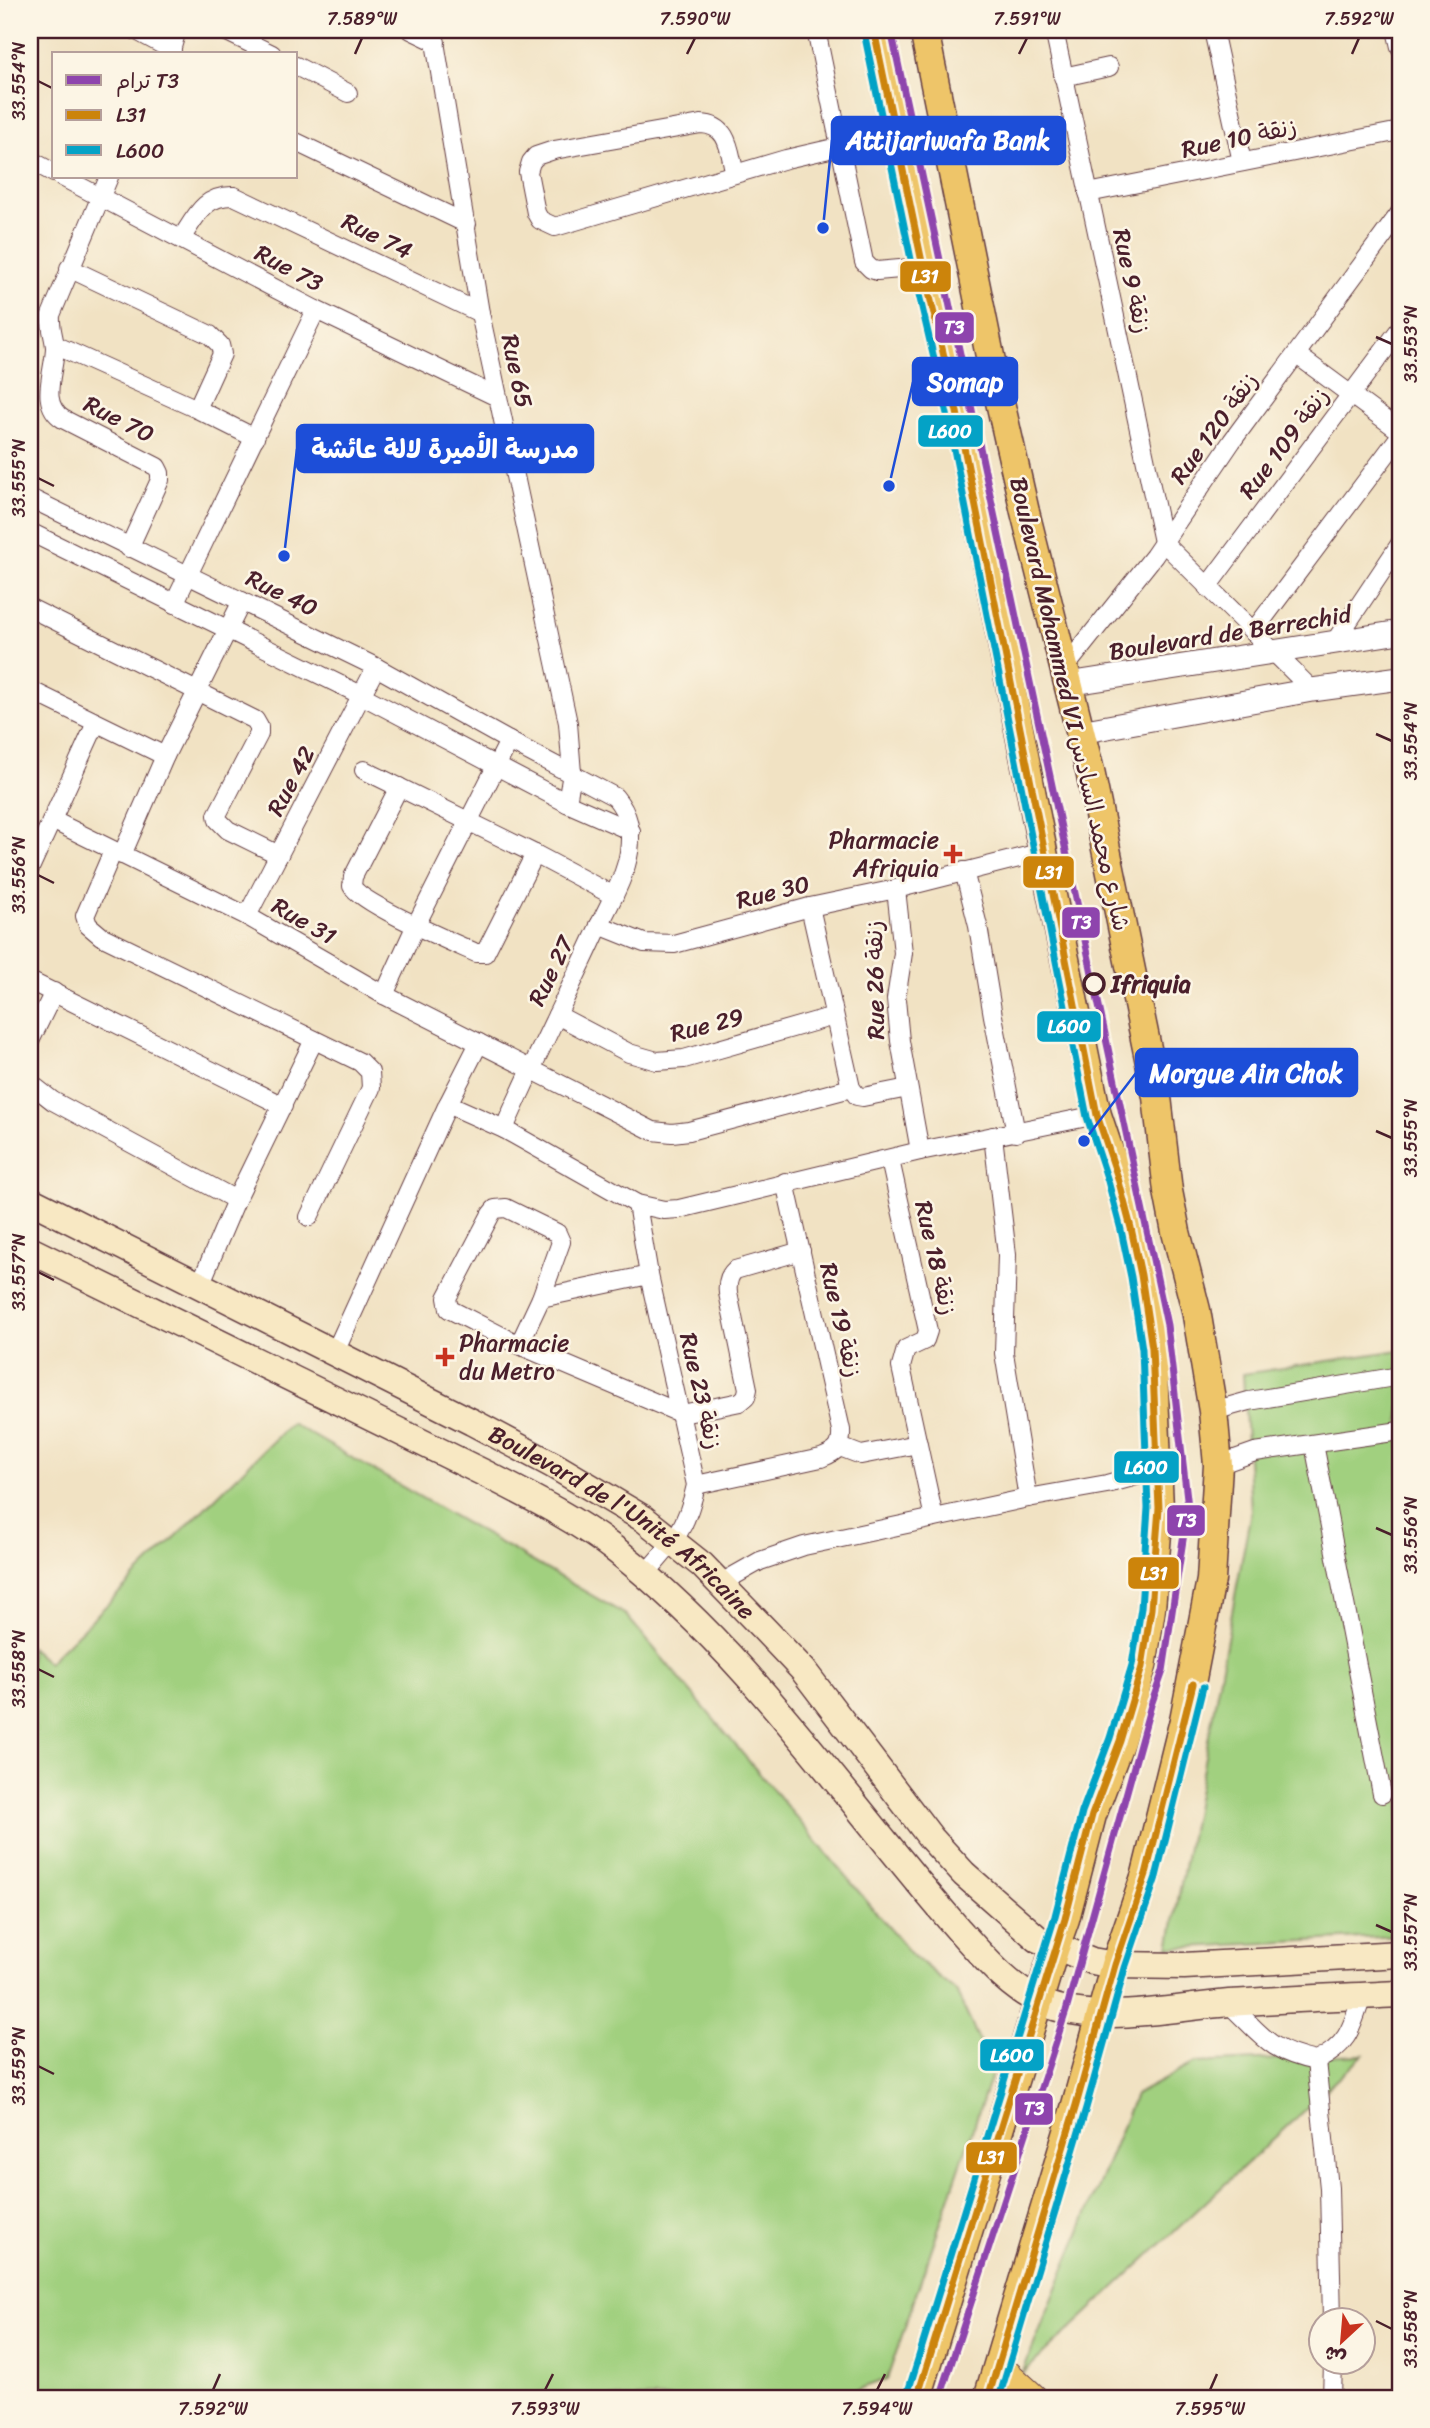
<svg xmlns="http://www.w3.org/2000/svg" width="1430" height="2428" font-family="Sriracha,'Playpen Sans Arabic',sans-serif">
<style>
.green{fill:#a1d07f;stroke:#767855;stroke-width:2}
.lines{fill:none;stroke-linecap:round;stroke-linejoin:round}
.minor-casing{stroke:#633c42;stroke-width:20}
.tertiary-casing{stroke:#633c42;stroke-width:25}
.secondary-casing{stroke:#633c42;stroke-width:29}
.primary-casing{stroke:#633c42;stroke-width:31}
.trunk-casing{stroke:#633c42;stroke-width:32}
.minor{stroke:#fff;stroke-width:18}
.tertiary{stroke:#fff;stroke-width:23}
.secondary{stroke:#f8e8c3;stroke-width:26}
.primary{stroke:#eec569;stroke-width:28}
.trunk{stroke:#eec569;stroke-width:30}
.bus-1-casing{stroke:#fcf5e5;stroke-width:12}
.bus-2-casing{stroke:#fcf5e5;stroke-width:12}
.bus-1{stroke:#cc840b;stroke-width:7}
.bus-2{stroke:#04a2c6;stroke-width:7}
.tram-1-casing{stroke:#fcf5e5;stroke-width:12}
.tram-1{stroke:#8e44ad;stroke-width:7}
.ticks{fill:none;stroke:#4a1f2b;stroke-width:2.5}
.poi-dot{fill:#c8321e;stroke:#fcf5e5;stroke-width:2.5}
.stop-dot{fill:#fcf5e5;stroke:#4a1f2b;stroke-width:3.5}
.labels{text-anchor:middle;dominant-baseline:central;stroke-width:5;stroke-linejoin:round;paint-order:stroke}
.street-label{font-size:24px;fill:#4a1f2b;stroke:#fcf5e5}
.poi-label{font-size:24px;fill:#4a1f2b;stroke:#fcf5e5;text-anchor:end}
.stop-label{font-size:24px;font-weight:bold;fill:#4a1f2b;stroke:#fcf5e5;text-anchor:start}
.leader{fill:none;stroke:#1d4ed8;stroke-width:2.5}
.callout-dot{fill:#1d4ed8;stroke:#fcf5e5;stroke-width:2.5}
.callout{fill:#1d4ed8;stroke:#1d4ed8;stroke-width:2.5}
.callout-label{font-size:26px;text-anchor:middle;font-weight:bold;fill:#fff}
.line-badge{stroke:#fcf5e5;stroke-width:2.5}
.badge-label{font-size:19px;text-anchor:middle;font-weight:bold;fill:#fff}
.neatline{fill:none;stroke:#4a1f2b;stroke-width:2.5}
.ticks-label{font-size:18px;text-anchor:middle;fill:#4a1f2b}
</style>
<rect width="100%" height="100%" fill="#fcf5e5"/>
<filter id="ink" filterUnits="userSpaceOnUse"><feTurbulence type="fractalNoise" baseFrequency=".0143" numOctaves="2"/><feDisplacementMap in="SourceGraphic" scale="14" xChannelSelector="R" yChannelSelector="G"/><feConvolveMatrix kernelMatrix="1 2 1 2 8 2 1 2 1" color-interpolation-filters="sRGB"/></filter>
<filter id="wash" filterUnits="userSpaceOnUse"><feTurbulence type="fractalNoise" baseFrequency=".00686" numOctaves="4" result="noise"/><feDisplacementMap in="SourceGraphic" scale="28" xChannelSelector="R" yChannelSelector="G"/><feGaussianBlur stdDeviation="1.57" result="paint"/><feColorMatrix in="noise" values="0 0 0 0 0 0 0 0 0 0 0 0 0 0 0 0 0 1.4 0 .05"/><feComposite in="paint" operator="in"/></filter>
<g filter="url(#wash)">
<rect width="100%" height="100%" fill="#f1e2c3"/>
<!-- green -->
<g class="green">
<path d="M 1400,1350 L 1400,1936 L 1169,1948 L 1251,1511 L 1243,1374 Z"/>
<path d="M 291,1423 L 626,1615 L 912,1955 L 956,1991 L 993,2070 L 887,2379 L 834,2398 L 98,2398 L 30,2389 L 30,1647 L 48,1663 Z"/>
<path d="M 1363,2055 L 1022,2374 L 1135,2095 L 1195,2063 Z"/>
</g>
</g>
<g filter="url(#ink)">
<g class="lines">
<!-- minor casing -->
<g class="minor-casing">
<g id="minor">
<path d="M 135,30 L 172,50"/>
<path d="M 223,30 L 272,54"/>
<path d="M 411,30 L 436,42"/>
<path d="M 433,30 L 480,313 L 568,723 L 572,773 L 567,803"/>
<path d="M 816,30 L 864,262 L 871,269 L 877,271 L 923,267"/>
<path d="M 1054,30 L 1163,542 L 1312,690"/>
<path d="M 1213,30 L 1242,162"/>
<path d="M 1396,30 L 1400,47"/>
<path d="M 170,54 L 177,30"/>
<path d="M 296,66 L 348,93"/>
<path d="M 1063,77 L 1109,67"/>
<path d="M 296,142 L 467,224"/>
<path d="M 30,160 L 54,173"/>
<path d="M 735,174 C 729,152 730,125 701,124 L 554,150 L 536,156 L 531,162 L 528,172 L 536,213 L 540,220 L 555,227 L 786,159 L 895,134"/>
<path d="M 62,177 L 316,310 L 497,397"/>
<path d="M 109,177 L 51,315 C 50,328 54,336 55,347 C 55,372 38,403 63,419 L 157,467 L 160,473 L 160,480 L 129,548"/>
<path d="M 1088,193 L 1400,131"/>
<path d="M 181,239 C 196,216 204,195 234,196 L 480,313"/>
<path d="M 69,268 L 210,335 L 220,345 L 222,354 L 197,409"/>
<path d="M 55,345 L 197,409 L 255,438"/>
<path d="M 1297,355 L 1400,431"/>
<path d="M 30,498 L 376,667 L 509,741 L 615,797 C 629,814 632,830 629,852 C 625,878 610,902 599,926 C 568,994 534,1060 504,1129"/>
<path d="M 30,532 L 363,696 L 567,803 L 631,831"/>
<path d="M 1207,587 L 1400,329"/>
<path d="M 174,604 L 316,310"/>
<path d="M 30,608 L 255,720 L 259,727 L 259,734 L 217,815 L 218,820 L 228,830 L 279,855"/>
<path d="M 1253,632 L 1400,436"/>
<path d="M 1334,643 L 1400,544"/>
<path d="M 1064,669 L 1154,556 L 1232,441 L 1400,213"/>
<path d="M 30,690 L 165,756"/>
<path d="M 364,770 L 535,854 L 614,896"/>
<path d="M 399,787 L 353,877 L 352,886 C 360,903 454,943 476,953 L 485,953 L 535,854"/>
<path d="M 52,820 L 247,916 L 384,995 L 653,1131 L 672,1133 L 689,1131 L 851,1088"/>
<path d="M 113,851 L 85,916 L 88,925 L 101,936 L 360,1062 L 370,1072 L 371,1088 L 309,1217"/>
<path d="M 122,855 L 165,756 L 242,601"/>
<path d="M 30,868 L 96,723"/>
<path d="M 964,871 L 978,926 L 993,1016 L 1016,1133"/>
<path d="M 896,889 L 903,953 L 896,999 L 900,1041 L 920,1151"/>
<path d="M 810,907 L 851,1088 L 857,1096 L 863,1097 L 908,1088"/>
<path d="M 247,916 L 376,667"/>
<path d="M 599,925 L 644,943 L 674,944 L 810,907 L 896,889 L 1043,852"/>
<path d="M 30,981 L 283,1106"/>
<path d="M 384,995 L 416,925 L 509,741"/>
<path d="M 557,1015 L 629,1053 L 657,1061 L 684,1059 L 834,1016"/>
<path d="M 30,1041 L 54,992"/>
<path d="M 30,1083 L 53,1101 L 236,1200"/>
<path d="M 448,1104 L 504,1129 L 637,1204 L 664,1210 L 679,1209 L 920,1151 L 1097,1115"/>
<path d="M 993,1136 L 1007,1255 L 1004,1353 L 1028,1498"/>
<path d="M 890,1160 L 928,1331 L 925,1340 L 906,1349 L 901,1367 L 934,1518"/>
<path d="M 637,1204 L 649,1275 L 696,1485 C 687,1528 673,1543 645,1574"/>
<path d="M 200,1285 L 236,1200 L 314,1040"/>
<path d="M 541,1298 L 649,1275"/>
<path d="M 519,1345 L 541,1298 L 561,1242 L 557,1233 L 506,1208 L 495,1209 L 491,1214 L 447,1298 L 449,1309 L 519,1345 L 682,1414 L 740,1402 L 746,1397 L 748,1389 L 728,1293 C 727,1284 728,1276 735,1270 L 801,1251"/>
<path d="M 335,1352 L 448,1104 L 479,1043"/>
<path d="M 1213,1411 L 1249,1401 L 1400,1376"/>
<path d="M 1314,1444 L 1382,1794"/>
<path d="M 840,1447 L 861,1455 L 918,1444"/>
<path d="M 1218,1465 L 1255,1452 L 1400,1431"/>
<path d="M 696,1485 L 821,1458 C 837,1452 842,1447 841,1430 L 785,1182"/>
<path d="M 721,1583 L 760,1561 L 804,1546 L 1028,1498 L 1107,1484 L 1158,1470"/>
<path d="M 1228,2003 C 1262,2034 1267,2051 1316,2061 C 1348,2046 1352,2027 1362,1996"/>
<path d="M 1316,2061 L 1329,2188 L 1332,2320"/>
<path d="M 1332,2398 L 1333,2362"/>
</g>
</g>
<!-- tertiary casing -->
<g class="tertiary-casing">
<g id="tertiary">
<path d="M 1068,684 L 1400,632"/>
<path d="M 1080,732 L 1312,690 L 1400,678"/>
</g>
</g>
<!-- secondary casing -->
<g class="secondary-casing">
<g id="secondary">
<path id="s1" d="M 30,1200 L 472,1422 L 553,1465 L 644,1519 L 702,1565 L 765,1630 L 803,1670 L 931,1838 L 964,1874 L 1038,1939 L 1092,1961 L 1115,1965 L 1184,1966 L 1400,1954"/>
<path d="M 30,1250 L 484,1473 C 529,1496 576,1519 617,1551 C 752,1657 846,1801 958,1929 C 982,1955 1009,1989 1043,2003 C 1097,2025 1171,2008 1229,2003 C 1286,1999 1343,1997 1400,1994"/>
</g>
</g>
<!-- primary casing -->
<g class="primary-casing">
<g id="primary">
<path d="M 874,30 L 923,267 L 957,412 L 1043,852 L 1097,1115 L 1118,1178 L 1131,1228 L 1141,1275 L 1152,1348 L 1159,1508 L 1151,1609 L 1142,1667 L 1120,1741 L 1092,1815 L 1065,1919 L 1055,1947 L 917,2398"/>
<path d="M 924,30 L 993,371 L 1025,512 L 1090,771 L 1157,1097 L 1168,1191 L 1176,1232 L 1196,1310 L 1213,1411 L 1218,1465 L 1211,1580 L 1184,1720 L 1146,1874 L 1115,1965 L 1076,2105 L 988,2398"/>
</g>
</g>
<!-- trunk casing -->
<g class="trunk-casing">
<path id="trunk" d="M 999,2368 L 1032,2398"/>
</g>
<!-- minor -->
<use href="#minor" class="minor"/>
<!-- tertiary -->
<use href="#tertiary" class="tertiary"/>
<!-- secondary -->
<use href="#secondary" class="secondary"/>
<!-- primary -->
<use href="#primary" class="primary"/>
<!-- trunk -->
<use href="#trunk" class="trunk"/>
<!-- bus-1 casing -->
<g class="bus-1-casing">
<g id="bus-1">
<path d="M 874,30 L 923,267 L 957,412 L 1097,1115 L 1118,1178 L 1131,1228 L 1141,1275 L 1152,1348 L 1159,1508 L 1151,1609 L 1142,1667 L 1120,1741 L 1092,1815 L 1065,1919 L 917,2398"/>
<path d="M 988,2398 L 1076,2105 L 1115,1965 L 1146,1874 L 1193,1684"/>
</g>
</g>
<!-- bus-2 casing -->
<g class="bus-2-casing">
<g id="bus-2">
<path d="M 864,32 L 913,269 L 947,414 L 1087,1117 L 1108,1181 L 1121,1230 L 1131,1277 L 1142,1349 L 1148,1508 L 1141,1608 L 1132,1665 L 1110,1738 L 1082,1812 L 1055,1916 L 907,2395"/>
<path d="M 999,2398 L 1086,2108 L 1125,1968 L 1156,1877 L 1203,1687"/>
</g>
</g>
<!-- bus-1 -->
<use href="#bus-1" class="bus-1"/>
<!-- bus-2 -->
<use href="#bus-2" class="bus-2"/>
<!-- tram-1 casing -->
<g class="tram-1-casing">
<path id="tram-1" d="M 891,30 L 1167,1325 L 1188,1507 L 1163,1671 L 1151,1705 L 1066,2011 L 940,2398"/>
</g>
<!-- tram-1 -->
<use href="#tram-1" class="tram-1"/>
</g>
</g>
<!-- ticks -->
<path class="ticks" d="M 355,54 L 362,38M 687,54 L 695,38M 1019,54 L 1027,38M 1352,54 L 1359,38M 38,81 L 54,89M 1376,337 L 1392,344M 38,478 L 54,486M 1376,734 L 1392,741M 38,875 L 54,883M 1376,1131 L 1392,1138M 38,1272 L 54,1280M 1376,1528 L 1392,1535M 38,1669 L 54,1677M 1376,1925 L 1392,1932M 38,2066 L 54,2074M 1376,2321 L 1392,2329M 213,2390 L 220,2374M 545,2390 L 553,2374M 877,2390 L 885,2374M 1210,2390 L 1217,2374"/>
<!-- markers -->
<g class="poi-dot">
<path d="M949.5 843.5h7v7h7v7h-7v7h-7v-7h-7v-7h7z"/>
<path d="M441.5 1346.5h7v7h7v7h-7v7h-7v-7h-7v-7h7z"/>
</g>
<circle class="stop-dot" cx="1094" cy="984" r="10"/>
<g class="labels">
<!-- street labels -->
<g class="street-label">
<text transform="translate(1239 138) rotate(-12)">Rue 10 زنقة</text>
<text transform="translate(377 236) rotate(26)">Rue 74</text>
<text transform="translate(289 268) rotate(28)">Rue 73</text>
<text transform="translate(1132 281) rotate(78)">Rue 9 زنقة</text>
<text transform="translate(517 371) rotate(78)">Rue 65</text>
<text transform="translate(119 419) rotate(27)">Rue 70</text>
<text transform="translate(1214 428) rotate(-54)">Rue 120 زنقة</text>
<text transform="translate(1284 443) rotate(-53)">Rue 109 زنقة</text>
<text transform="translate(282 593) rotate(26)">Rue 40</text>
<text transform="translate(1230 633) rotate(-9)">Boulevard de Berrechid</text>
<text transform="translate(1070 704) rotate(77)">Boulevard Mohammed VI شارع محمد السادس</text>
<text transform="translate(291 781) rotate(-62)">Rue 42</text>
<text transform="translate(773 892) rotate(-14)">Rue 30</text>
<text transform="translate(304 921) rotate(30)">Rue 31</text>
<text transform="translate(551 971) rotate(-64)">Rue 27</text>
<text transform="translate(875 980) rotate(-91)">Rue 26 زنقة</text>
<text transform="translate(707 1025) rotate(-14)">Rue 29</text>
<text transform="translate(936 1258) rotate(77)">Rue 18 زنقة</text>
<text transform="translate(841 1320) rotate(77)">Rue 19 زنقة</text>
<text transform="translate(701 1391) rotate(77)">Rue 23 زنقة</text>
<text stroke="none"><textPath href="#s1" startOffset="676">Boulevard de l'Unité Africaine</textPath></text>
</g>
<!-- poi labels -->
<g class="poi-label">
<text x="939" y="840">Pharmacie<tspan x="939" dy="28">Afriquia</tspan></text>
<text x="459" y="1343" text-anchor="start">Pharmacie<tspan x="459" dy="28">du Metro</tspan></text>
</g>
<!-- stop labels -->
<g class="stop-label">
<text x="1111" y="984">Ifriquia</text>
</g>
</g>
<!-- callouts -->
<path class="leader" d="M823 228L832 140M889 486L913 382M284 556L297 449M1084 1141L1136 1073"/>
<g class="callout-dot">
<circle cx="823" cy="228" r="7"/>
<circle cx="889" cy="486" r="7"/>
<circle cx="284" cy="556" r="7"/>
<circle cx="1084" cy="1141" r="7"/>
</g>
<g class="callout">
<rect x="832" y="117" width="233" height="47" rx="7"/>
<rect x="913" y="358" width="104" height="47" rx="7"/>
<rect x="297" y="425" width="296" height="47" rx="7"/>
<rect x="1136" y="1049" width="221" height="47" rx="7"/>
</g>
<g class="callout-label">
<text x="948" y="149">Attijariwafa Bank</text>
<text x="965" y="391">Somap</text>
<text x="445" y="458">مدرسة الأميرة لالة عائشة</text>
<text x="1246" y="1082">Morgue Ain Chok</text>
</g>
<g class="line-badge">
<rect x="899" y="260" width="53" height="33" rx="7" fill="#cc840b"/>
<rect x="934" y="311" width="41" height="33" rx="7" fill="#8e44ad"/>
<rect x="917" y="414" width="67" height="34" rx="7" fill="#04a2c6"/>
<rect x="1022" y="855" width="53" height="34" rx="7" fill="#cc840b"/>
<rect x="1061" y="906" width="40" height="33" rx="7" fill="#8e44ad"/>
<rect x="1036" y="1010" width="66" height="33" rx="7" fill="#04a2c6"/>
<rect x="1113" y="1450" width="67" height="34" rx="7" fill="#04a2c6"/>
<rect x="1166" y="1504" width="40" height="33" rx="7" fill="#8e44ad"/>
<rect x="1127" y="1556" width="53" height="34" rx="7" fill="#cc840b"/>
<rect x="979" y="2038" width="66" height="34" rx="7" fill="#04a2c6"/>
<rect x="1014" y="2092" width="40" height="34" rx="7" fill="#8e44ad"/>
<rect x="965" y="2141" width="53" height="33" rx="7" fill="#cc840b"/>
</g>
<g class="badge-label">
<text x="925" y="283">L31</text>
<text x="954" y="334">T3</text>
<text x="950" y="438">L600</text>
<text x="1049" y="879">L31</text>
<text x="1081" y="929">T3</text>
<text x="1069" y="1033">L600</text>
<text x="1146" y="1474">L600</text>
<text x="1186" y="1527">T3</text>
<text x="1154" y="1580">L31</text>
<text x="1012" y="2062">L600</text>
<text x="1034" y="2115">T3</text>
<text x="991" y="2164">L31</text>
</g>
<!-- margin -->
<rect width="1430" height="2428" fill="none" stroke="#fcf5e5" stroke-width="77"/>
<!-- legend -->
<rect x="52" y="52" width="245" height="126" fill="#fcf5e5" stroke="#b59f9b" stroke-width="2"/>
<rect x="66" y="75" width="35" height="10" fill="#8e44ad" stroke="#b59f9b" stroke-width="2"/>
<text x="116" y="88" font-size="21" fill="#4a1f2b">ترام T3</text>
<rect x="66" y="110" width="35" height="10" fill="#cc840b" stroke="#b59f9b" stroke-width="2"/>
<text x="116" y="122" font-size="21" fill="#4a1f2b">L31</text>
<rect x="66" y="145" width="35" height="10" fill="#04a2c6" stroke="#b59f9b" stroke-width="2"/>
<text x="116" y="158" font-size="21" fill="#4a1f2b">L600</text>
<!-- north arrow -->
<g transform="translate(1342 2341) rotate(206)"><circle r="33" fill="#fcf5e5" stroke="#b59f9b" stroke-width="2"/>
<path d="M0-5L12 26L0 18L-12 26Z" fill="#c8321e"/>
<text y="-10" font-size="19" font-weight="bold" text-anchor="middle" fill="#4a1f2b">ش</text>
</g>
<rect x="38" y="38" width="1354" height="2352" class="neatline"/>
<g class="ticks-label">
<text x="362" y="25">7.589°W</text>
<text x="695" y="25">7.590°W</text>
<text x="1027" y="25">7.591°W</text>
<text x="1359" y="25">7.592°W</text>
<text transform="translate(19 81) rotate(-90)" y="6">33.554°N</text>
<text transform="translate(1411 344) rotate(-90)" y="6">33.553°N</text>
<text transform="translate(19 478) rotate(-90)" y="6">33.555°N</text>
<text transform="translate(1411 741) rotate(-90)" y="6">33.554°N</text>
<text transform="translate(19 875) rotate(-90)" y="6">33.556°N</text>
<text transform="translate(1411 1138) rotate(-90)" y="6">33.555°N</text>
<text transform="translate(19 1272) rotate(-90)" y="6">33.557°N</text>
<text transform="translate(1411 1535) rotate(-90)" y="6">33.556°N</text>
<text transform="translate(19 1669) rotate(-90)" y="6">33.558°N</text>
<text transform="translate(1411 1932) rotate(-90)" y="6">33.557°N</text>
<text transform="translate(19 2066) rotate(-90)" y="6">33.559°N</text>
<text transform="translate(1411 2329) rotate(-90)" y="6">33.558°N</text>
<text x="213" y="2415">7.592°W</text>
<text x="545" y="2415">7.593°W</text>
<text x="877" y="2415">7.594°W</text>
<text x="1210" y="2415">7.595°W</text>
</g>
</svg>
